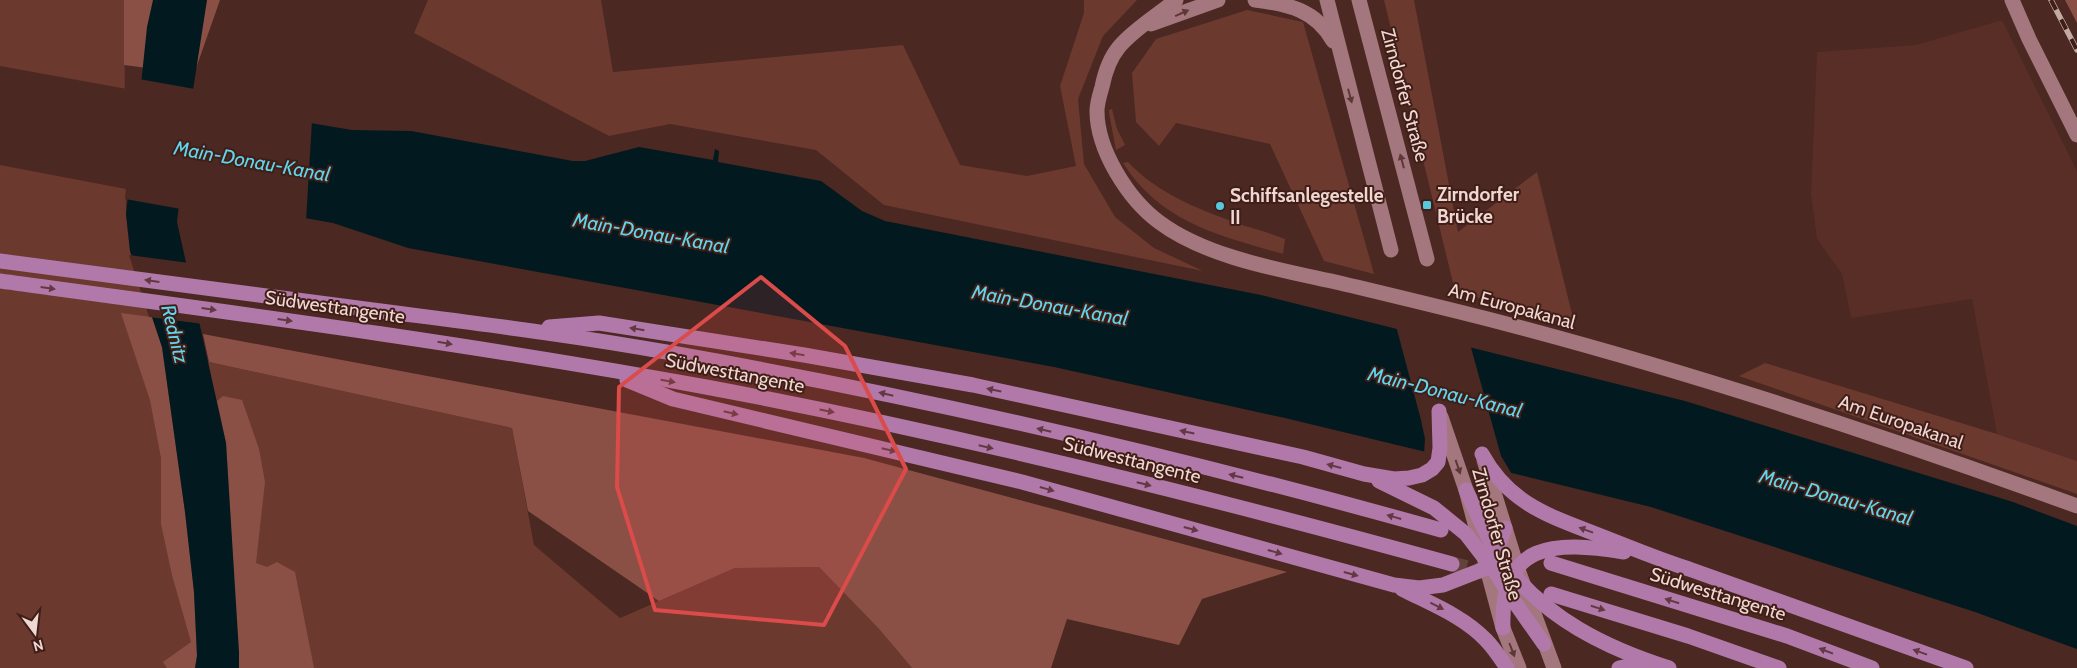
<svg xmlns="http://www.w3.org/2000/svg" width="2077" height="668" font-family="Cabin,sans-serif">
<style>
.built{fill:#592e26}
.green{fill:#6c392f}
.forest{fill:#8a5045}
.water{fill:#021a1f}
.pier{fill:#4b2821}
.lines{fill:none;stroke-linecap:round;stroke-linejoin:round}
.highway-tunnel{stroke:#64423c;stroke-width:15;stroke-dasharray:15 8;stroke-linecap:butt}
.secondary{stroke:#a4767e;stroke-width:15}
.highway{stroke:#b179a9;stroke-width:15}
.rail-casing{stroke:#c4aaa4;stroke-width:5.5}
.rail{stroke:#401e17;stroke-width:4;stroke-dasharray:11;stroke-linecap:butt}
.oneway{fill:#5e3836}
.oneway2{fill:#623943}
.marked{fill:#db4b4a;fill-opacity:0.2;stroke:#db4b4a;stroke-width:4;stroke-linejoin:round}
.poi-dot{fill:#55cadf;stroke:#401e17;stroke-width:2}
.labels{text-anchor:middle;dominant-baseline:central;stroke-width:4;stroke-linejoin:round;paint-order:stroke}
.street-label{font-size:19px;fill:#efd7d2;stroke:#401e17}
.poi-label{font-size:19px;font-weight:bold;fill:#efd7d2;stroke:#401e17;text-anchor:start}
.water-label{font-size:20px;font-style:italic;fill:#60d6ec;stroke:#401e17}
</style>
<rect width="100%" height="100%" fill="#4b2821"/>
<!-- built -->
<path class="built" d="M 2002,20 L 2077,171 L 2077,461 L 1997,434 L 1972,299 L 1851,318 L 1842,274 L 1817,239 L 1811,194 L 1817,52 L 1916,45 Z"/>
<!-- green -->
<g class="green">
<path d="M 0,0 L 124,0 L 126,214 L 130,251 L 162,347 L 209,362 L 512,428 L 534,545 L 620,618 L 735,568 L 819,567 L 879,629 L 912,668 L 0,668 Z"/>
<path d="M 428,0 L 601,0 L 613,72 L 903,45 L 960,165 L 1027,176 L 1076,166 L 1060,86 L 1084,13 L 1084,0 L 1137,0 L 1103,36 L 1078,99 L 1084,164 L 1115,217 L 1154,248 L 1203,271 L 884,205 L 816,150 L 670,124 L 609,136 L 414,33 Z"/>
<path d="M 1384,0 L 1414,0 L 1458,232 L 1537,172 L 1575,326 L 1455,291 Z"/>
<path d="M 1247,10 L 1303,22 L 1374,274 L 1324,261 L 1270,144 L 1176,123 L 1159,146 L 1136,122 L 1132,73 L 1156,39 Z"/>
<path d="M 1112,109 L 1117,129 L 1125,145 L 1116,150 L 1109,113 L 1109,110 Z"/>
<path d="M 1128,162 C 1159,195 1203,211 1245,226 C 1259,230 1273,234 1285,239 L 1283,254 C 1220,236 1160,222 1123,163 Z"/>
<path d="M 1765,363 L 1997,434 L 2077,461 L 2077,494 L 1739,376 Z"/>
</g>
<!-- forest -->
<g class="forest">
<path d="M 124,0 L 220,0 L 194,74 L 124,65 Z"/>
<path d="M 2065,0 L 2077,0 L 2077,23 Z"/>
<path d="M 121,313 L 152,317 L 162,347 L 185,512 L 194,592 L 197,656 L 195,668 L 167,668 L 163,662 L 191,642 L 172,575 L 161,524 L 161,458 L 150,400 Z"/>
<path d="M 203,334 L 864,458 L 1287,572 L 1202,599 L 1179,645 L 1067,619 L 1051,668 L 912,668 L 879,629 L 819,567 L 735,568 L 659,601 L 528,511 L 512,428 L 209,362 Z"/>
<path d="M 223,396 L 242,400 L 259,449 L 265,482 L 256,563 L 267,567 L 277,562 L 295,572 L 314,668 L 239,668 L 226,443 L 217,401 Z"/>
</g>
<!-- water -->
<path class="water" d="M 153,0 L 207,0 L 191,103 L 352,130 L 411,131 L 573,161 L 585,161 L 639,147 L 713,160 L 715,149 L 719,151 L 718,162 L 821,181 L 862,211 L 885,221 L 1261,295 L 1685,401 L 2013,502 L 2077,526 L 2077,649 L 1975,612 L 1651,507 L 1426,452 L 1285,418 L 1054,367 L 408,248 L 333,223 L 180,196 L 177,222 L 226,443 L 239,652 L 239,668 L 195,668 L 197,656 L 194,592 L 185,512 L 162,347 L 130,251 L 126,214 L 129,187 L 0,69 L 140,94 L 147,27 Z"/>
<!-- pier -->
<g class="pier">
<path d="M 0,66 L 138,91 L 139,79 L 195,89 L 194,102 L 312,121 L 306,221 L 182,199 L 181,209 L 125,199 L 126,189 L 0,165 Z"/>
<path d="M 129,255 L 189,263 L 203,324 L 149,317 Z"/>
<path d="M 1396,326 L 1470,344 L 1501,456 L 1513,476 L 1424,454 L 1425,439 L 1421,420 Z"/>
</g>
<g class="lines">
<!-- highway-tunnel -->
<path class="highway-tunnel" d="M 1452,564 L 1486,573"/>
<!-- secondary -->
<g class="secondary">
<path d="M 1176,0 C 1158,15 1134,29 1119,47 C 1109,59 1105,72 1102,87 C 1100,94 1097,103 1097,111 C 1097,150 1128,199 1159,222 C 1207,258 1282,270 1340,283 C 1394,296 1449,309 1503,323 C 1698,374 1888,437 2077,506"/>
<path d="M 1255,0 C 1288,4 1316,10 1333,41"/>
<path d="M 1327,0 L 1391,250"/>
<path d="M 1359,0 L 1427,259"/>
<path d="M 2012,0 L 2029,39 L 2077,135"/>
<path d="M 1151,24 L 1218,0"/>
<path d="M 1441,417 L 1466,490 L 1503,628 L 1519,668"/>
<path d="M 1484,460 L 1517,567 L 1554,668"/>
</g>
<!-- highway -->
<g class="highway">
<path d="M 0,261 C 124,277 248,294 373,310 C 473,323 573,335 672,353 C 931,399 1188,459 1441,530"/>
<path d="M 0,281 C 236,313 472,344 706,387 C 957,434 1206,496 1452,564"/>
<path d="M 549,327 L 599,323 L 804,355 L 973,385 L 1303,457 L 1364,474 L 1394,479 L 1409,478 L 1422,475 L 1432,469 L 1438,462 L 1440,448 L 1439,411"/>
<path d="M 627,380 L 673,399 L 1022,482 L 1394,585 L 1419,588 L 1443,585 L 1484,569 L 1494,558 L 1505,528"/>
<path d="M 1482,454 C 1511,507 1554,517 1606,538 C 1634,549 1660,560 1689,569 L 1966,668"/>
<path d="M 1379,481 L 1434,508 L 1466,534 L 1496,573 L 1511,597 L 1544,644"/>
<path d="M 1466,490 C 1478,515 1488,541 1505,564 C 1545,618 1606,648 1669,668"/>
<path d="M 1551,563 L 1787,636 L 1872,668"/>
<path d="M 1402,589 C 1431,604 1463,616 1486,640 C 1494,648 1501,659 1507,668"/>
<path d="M 1551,594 L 1688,636 L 1779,668"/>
<path d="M 1503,628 C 1500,541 1555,541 1624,552"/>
<path d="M 1619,668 L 1637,664 L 1652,664"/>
</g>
<!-- rail casing -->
<g class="rail-casing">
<path id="rail" d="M 2051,0 L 2077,50"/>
</g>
<!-- rail -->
<use href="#rail" class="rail"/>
</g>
<!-- one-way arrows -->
<defs><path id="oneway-solid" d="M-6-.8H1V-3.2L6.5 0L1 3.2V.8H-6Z" transform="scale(1.25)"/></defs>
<g class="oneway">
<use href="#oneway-solid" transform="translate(1182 13) rotate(-24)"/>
<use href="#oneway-solid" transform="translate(1350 96) rotate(75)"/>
<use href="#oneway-solid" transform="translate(1402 161) rotate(-105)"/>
<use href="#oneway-solid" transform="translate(1458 467) rotate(71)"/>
<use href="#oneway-solid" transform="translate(1512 650) rotate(69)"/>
</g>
<g class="oneway2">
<use href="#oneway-solid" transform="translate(152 281) rotate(-172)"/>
<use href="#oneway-solid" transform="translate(48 288) rotate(8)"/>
<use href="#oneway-solid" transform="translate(209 309) rotate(8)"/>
<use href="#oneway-solid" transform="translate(285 320) rotate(8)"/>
<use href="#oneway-solid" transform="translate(637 329) rotate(-171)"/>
<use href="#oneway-solid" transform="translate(445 343) rotate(10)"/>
<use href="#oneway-solid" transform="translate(797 354) rotate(-171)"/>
<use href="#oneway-solid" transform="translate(668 381) rotate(10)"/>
<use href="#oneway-solid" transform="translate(994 390) rotate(-168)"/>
<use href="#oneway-solid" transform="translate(886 394) rotate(-167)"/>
<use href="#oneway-solid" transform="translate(827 411) rotate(11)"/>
<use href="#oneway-solid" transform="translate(731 413) rotate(13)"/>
<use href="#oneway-solid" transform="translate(1044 430) rotate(-167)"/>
<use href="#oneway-solid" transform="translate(1187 432) rotate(-168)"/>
<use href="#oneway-solid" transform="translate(986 447) rotate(13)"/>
<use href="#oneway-solid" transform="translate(889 450) rotate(13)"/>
<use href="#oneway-solid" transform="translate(1334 466) rotate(-165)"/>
<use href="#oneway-solid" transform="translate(1236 476) rotate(-166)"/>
<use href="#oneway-solid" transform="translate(1144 484) rotate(14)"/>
<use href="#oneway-solid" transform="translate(1047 489) rotate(16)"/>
<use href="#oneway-solid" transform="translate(1394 517) rotate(-164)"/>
<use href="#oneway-solid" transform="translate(1191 529) rotate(15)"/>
<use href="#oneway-solid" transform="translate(1586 530) rotate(-160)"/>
<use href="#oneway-solid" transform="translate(1275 552) rotate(16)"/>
<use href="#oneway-solid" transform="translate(1351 574) rotate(15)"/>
<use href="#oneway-solid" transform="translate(1672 601) rotate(-163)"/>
<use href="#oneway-solid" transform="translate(1437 606) rotate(27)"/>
<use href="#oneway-solid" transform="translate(1598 608) rotate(17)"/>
<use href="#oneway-solid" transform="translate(1826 651) rotate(-159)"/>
<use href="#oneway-solid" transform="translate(1920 652) rotate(-160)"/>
</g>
<!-- marked area -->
<path class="marked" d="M 761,277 L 845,346 L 906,469 L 824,625 L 655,610 L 617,487 L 619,387 Z"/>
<!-- markers -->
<g class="poi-dot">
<rect x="1422" y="200" width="10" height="10" rx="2.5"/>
<circle cx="1220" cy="206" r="5"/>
</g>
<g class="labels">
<!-- street labels -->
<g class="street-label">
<text transform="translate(1405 95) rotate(75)">Zirndorfer Straße</text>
<text transform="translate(1512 306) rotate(15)">Am Europakanal</text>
<text transform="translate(335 307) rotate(8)">Südwesttangente</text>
<text transform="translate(735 373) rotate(11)">Südwesttangente</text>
<text transform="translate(1901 422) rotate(19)">Am Europakanal</text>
<text transform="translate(1132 460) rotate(14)">Südwesttangente</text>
<text transform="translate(1497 534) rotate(74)">Zirndorfer Straße</text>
<text transform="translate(1718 594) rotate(17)">Südwesttangente</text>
</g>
<!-- poi labels -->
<g class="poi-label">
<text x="1437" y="194">Zirndorfer<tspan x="1437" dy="22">Brücke</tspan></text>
<text x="1230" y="195">Schiffsanlegestelle<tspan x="1230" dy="22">II</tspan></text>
</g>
<!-- water labels -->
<g class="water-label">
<text transform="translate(252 161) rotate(10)">Main-Donau-Kanal</text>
<text transform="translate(651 233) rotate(10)">Main-Donau-Kanal</text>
<text transform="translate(1050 305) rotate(10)">Main-Donau-Kanal</text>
<text transform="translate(175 334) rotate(76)">Rednitz</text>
<text transform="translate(1445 392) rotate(14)">Main-Donau-Kanal</text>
<text transform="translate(1836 497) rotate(16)">Main-Donau-Kanal</text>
</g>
</g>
<!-- north arrow -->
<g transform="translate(35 633) rotate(165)" stroke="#401e17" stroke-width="4" paint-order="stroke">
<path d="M0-4L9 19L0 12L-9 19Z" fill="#efd7d2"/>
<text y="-8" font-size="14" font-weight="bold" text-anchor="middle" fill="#efd7d2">N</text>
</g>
</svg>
